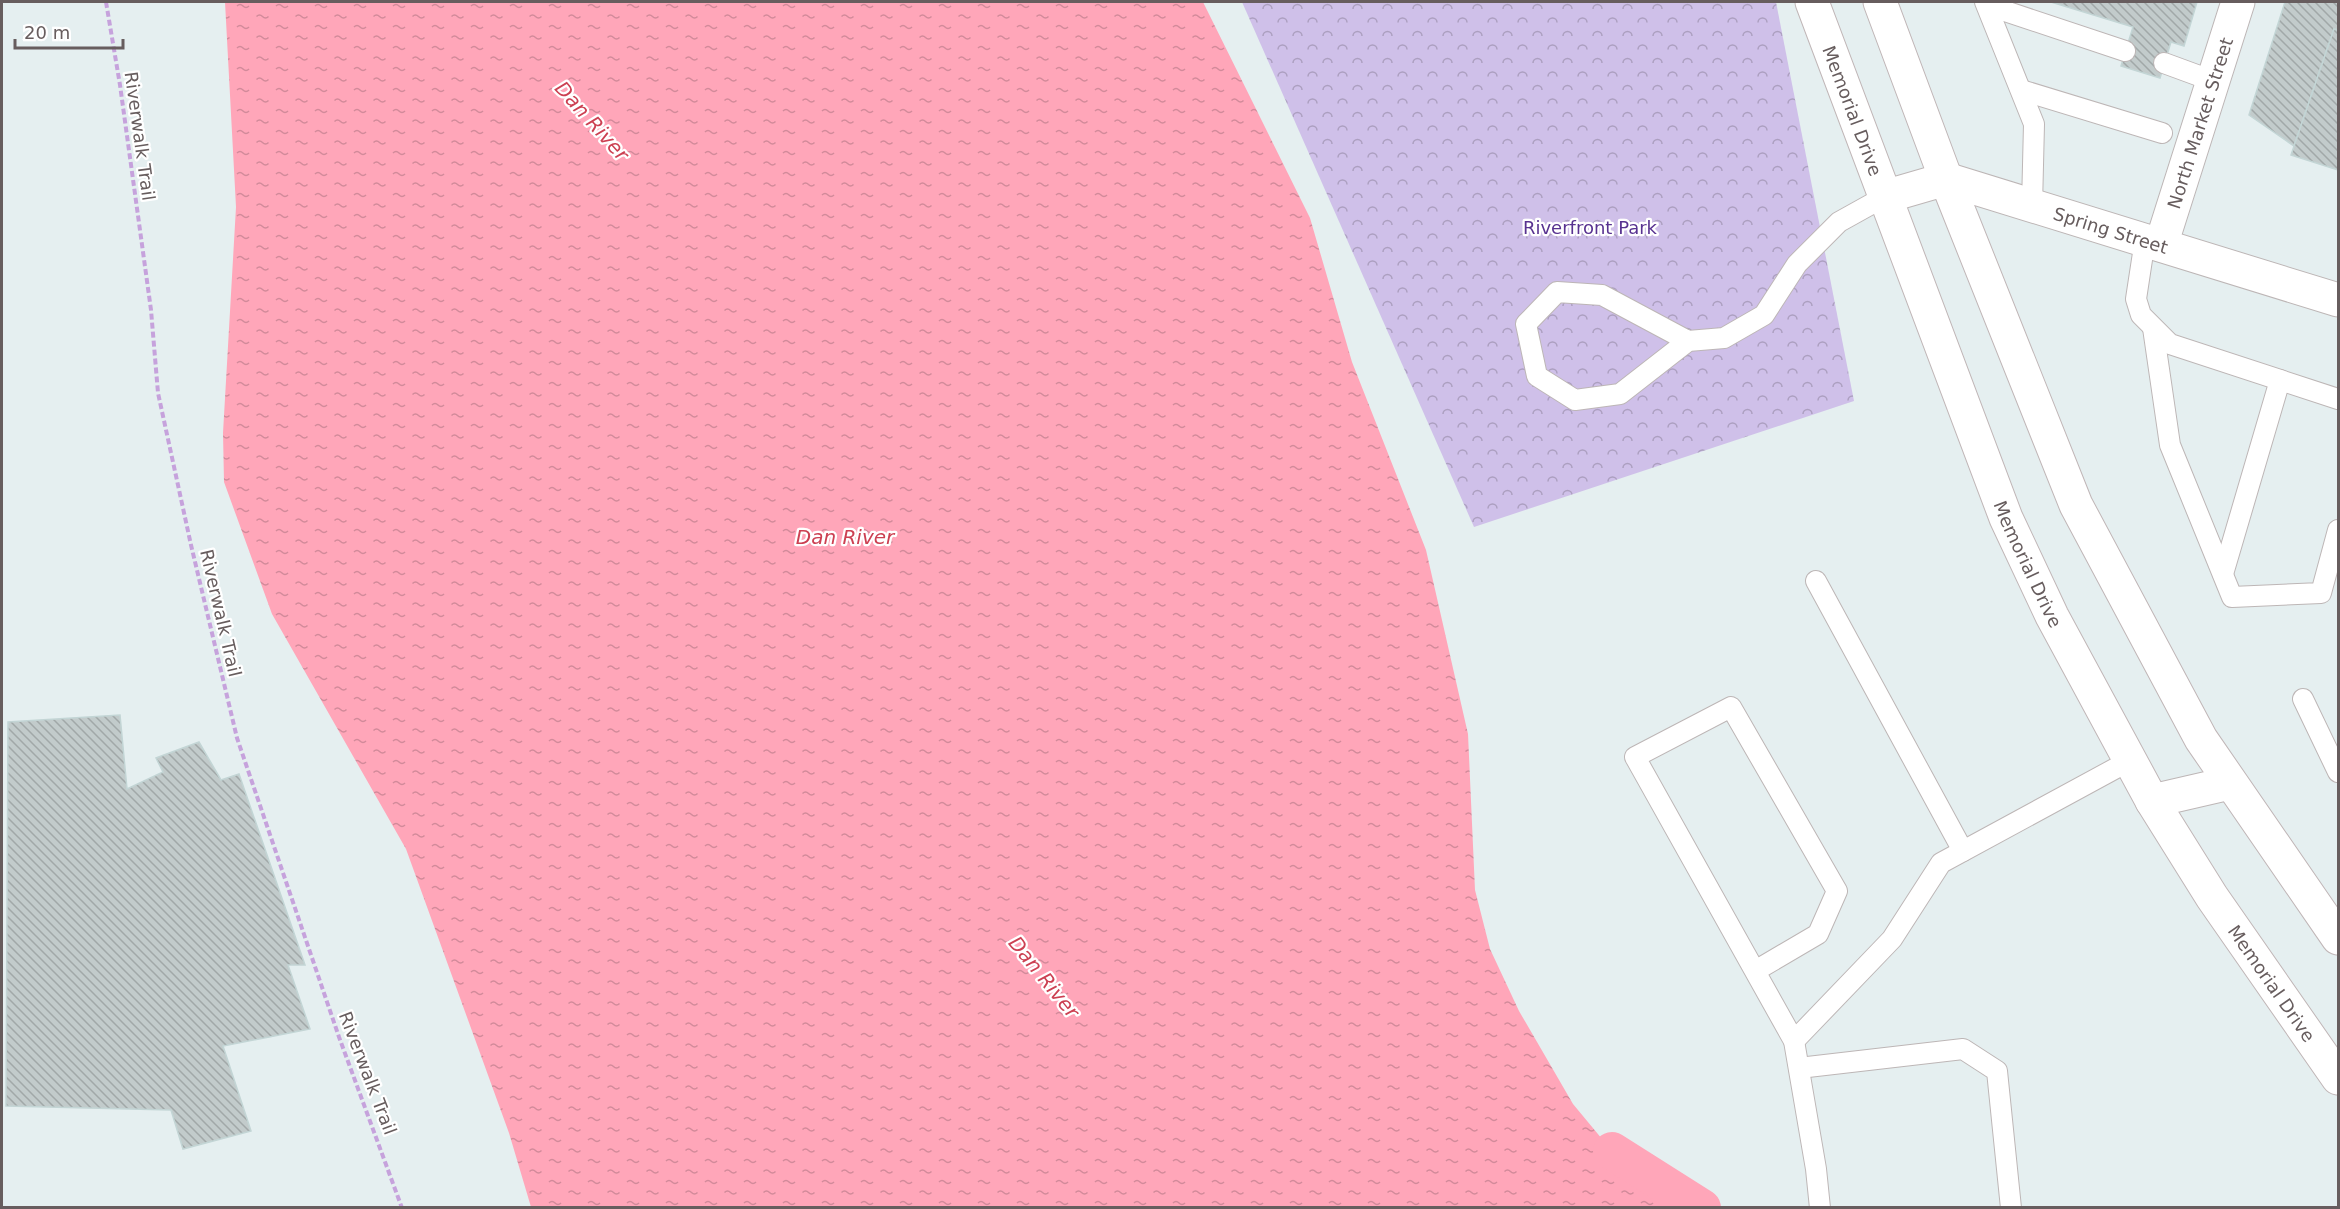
<svg xmlns="http://www.w3.org/2000/svg" width="2340" height="1209" font-family="'DejaVu Sans',sans-serif">
<style>
.park{fill:url(#park-crowns)}
.water{fill:url(#water-ripples)}
.lines{fill:none;stroke-linecap:round;stroke-linejoin:round}
.canal{stroke:#ffa6b9;stroke-width:38}
.building{fill:url(#building-back-hatch);stroke:#c3d5d5;stroke-width:1.5}
.service-casing{stroke:#bdb6b6;stroke-width:22}
.minor-casing{stroke:#bdb6b6;stroke-width:35}
.secondary-casing{stroke:#c0b6b7;stroke-width:35}
.path{stroke:#c6a2dc;stroke-width:4;stroke-dasharray:6 3;stroke-linecap:butt}
.service{stroke:#fff;stroke-width:20}
.minor{stroke:#fff;stroke-width:33}
.secondary{stroke:#fff;stroke-width:33}
.labels{text-anchor:middle;dominant-baseline:central;stroke-width:4.5;stroke-linejoin:round;paint-order:stroke}
.street-label{font-size:18px;fill:#675d5e;stroke:#fff}
.park-label{font-size:18px;fill:#583290;stroke:#fff}
.water-label{font-size:20px;font-style:italic;fill:#cc4052;stroke:#fff}
</style>
<defs>
<pattern id="park-crowns" width="20" height="18" patternUnits="userSpaceOnUse" patternTransform="scale(1.5)"><rect width="20" height="18" fill="#cfc0e9"/><path d="M2 6a3 3 0 1 1 6 0M12 15a3 3 0 1 1 6 0" fill="none" stroke="#ac9fc0"/></pattern>
<pattern id="water-ripples" width="26" height="14" patternUnits="userSpaceOnUse" patternTransform="scale(1.5)"><rect width="26" height="14" fill="#ffa6b9"/><path d="M2 4q2-2 4 0t4 0M15 11q2-2 4 0t4 0" fill="none" stroke="#d28a9a"/></pattern>
<pattern id="building-back-hatch" width="6" height="6" patternUnits="userSpaceOnUse" patternTransform="scale(1.5)"><rect width="6" height="6" fill="#c2cbcb"/><path d="M-1 5l2 2M0 0l6 6M5-1l2 2" fill="none" stroke="#a1a8a8"/></pattern>
</defs>
<rect width="100%" height="100%" fill="#e5eff0"/>
<!-- park -->
<path class="park" d="M 1242,2 L 1776,2 L 1854,401 L 1474,527 Z"/>
<!-- water -->
<path class="water" d="M 225,2 L 1203,2 L 1310,218 L 1352,362 L 1426,550 L 1468,734 L 1475,890 L 1490,949 L 1519,1011 L 1573,1104 L 1612,1151 L 1669,1207 L 531,1207 L 509,1133 L 406,849 L 272,614 L 224,482 L 223,433 L 236,207 Z"/>
<g class="lines">
<!-- canal -->
<path class="canal" d="M 1612,1151 L 1702,1208"/>
</g>
<!-- building -->
<g class="building">
<path d="M 2051,2 L 2197,2 L 2184,46 L 2171,42 L 2160,78 L 2121,66 L 2133,27 Z"/>
<path d="M 2285,2 L 2338,2 L 2338,30 L 2334,29 L 2294,146 L 2249,115 Z"/>
<path d="M 2334,29 L 2338,30 L 2338,170 L 2291,155 Z"/>
<path d="M 120,715 L 127,789 L 163,772 L 156,758 L 199,742 L 221,780 L 239,774 L 305,965 L 288,965 L 310,1029 L 223,1046 L 251,1131 L 183,1149 L 171,1110 L 6,1106 L 8,722 Z"/>
</g>
<g class="lines">
<!-- service casing -->
<g class="service-casing">
<g id="service">
<path d="M 1985,2 L 2034,124 L 2032,206"/>
<path d="M 1987,5 L 2125,51"/>
<path d="M 2164,63 L 2213,81"/>
<path d="M 2021,90 L 2162,133"/>
<path d="M 2145,240 L 2136,299 L 2141,315 L 2170,344 L 2338,399"/>
<path d="M 2153,328 L 2170,445 L 2232,597 L 2321,593 L 2338,530"/>
<path d="M 1688,341 L 1602,295 L 1557,292 L 1526,324 L 1537,376 L 1575,400 L 1620,394 L 1688,341 L 1724,338 L 1764,315 L 1797,264 L 1839,222 L 1884,197"/>
<path d="M 2223,574 L 2280,380"/>
<path d="M 1816,581 L 1963,851"/>
<path d="M 2303,699 L 2338,772"/>
<path d="M 1755,971 L 1818,934 L 1837,891 L 1731,707 L 1635,757 L 1794,1041 L 1816,1169 L 1820,1208"/>
<path d="M 1794,1041 L 1892,939 L 1941,863 L 2129,761"/>
<path d="M 1799,1068 L 1963,1049 L 1997,1071 L 2011,1208"/>
</g>
</g>
<!-- minor casing -->
<g class="minor-casing">
<g id="minor">
<path id="s1" d="M 1884,197 L 1946,179 L 2338,300"/>
<path id="s2" d="M 2161,245 L 2238,2"/>
<path d="M 2152,801 L 2230,783"/>
</g>
</g>
<!-- secondary casing -->
<g class="secondary-casing">
<g id="secondary">
<path id="s3" d="M 1812,2 L 2006,518 L 2052,616 L 2152,801 L 2212,897 L 2338,1078"/>
<path d="M 1880,2 L 1946,179 L 2076,505 L 2201,739 L 2338,938"/>
</g>
</g>
<!-- path -->
<path class="path" d="M 106,2 L 120,85 L 151,310 L 158,393 L 191,545 L 237,738 L 339,1037 L 402,1208"/>
<!-- service -->
<use href="#service" class="service"/>
<!-- minor -->
<use href="#minor" class="minor"/>
<!-- secondary -->
<use href="#secondary" class="secondary"/>
</g>
<g class="labels">
<!-- street labels -->
<g class="street-label">
<text stroke="none"><textPath href="#s3" startOffset="116">Memorial Drive</textPath></text>
<text stroke="none"><textPath href="#s2" startOffset="128">North Market Street</textPath></text>
<text transform="translate(140 136) rotate(82)">Riverwalk Trail</text>
<text stroke="none"><textPath href="#s1" startOffset="237">Spring Street</textPath></text>
<text stroke="none"><textPath href="#s3" startOffset="602">Memorial Drive</textPath></text>
<text transform="translate(221 613) rotate(77)">Riverwalk Trail</text>
<text stroke="none"><textPath href="#s3" startOffset="1088">Memorial Drive</textPath></text>
<text transform="translate(368 1073) rotate(69)">Riverwalk Trail</text>
</g>
<!-- park labels -->
<g class="park-label">
<text x="1590" y="227">Riverfront Park</text>
</g>
<!-- water labels -->
<g class="water-label">
<text transform="translate(592 121) rotate(48)">Dan River</text>
<text x="845" y="537">Dan River</text>
<text transform="translate(1044 977) rotate(51)">Dan River</text>
</g>
</g>
<!-- border -->
<rect width="2340" height="1209" fill="none" stroke="#675d5e" stroke-width="6"/>
<!-- scale -->
<path d="M15 39v9h108v-9" fill="none" stroke="#675d5e" stroke-width="3"/>
<text x="24" y="39" font-size="18" fill="#675d5e" stroke="#ffffff" stroke-width="4.5" paint-order="stroke">20 m</text>
</svg>
